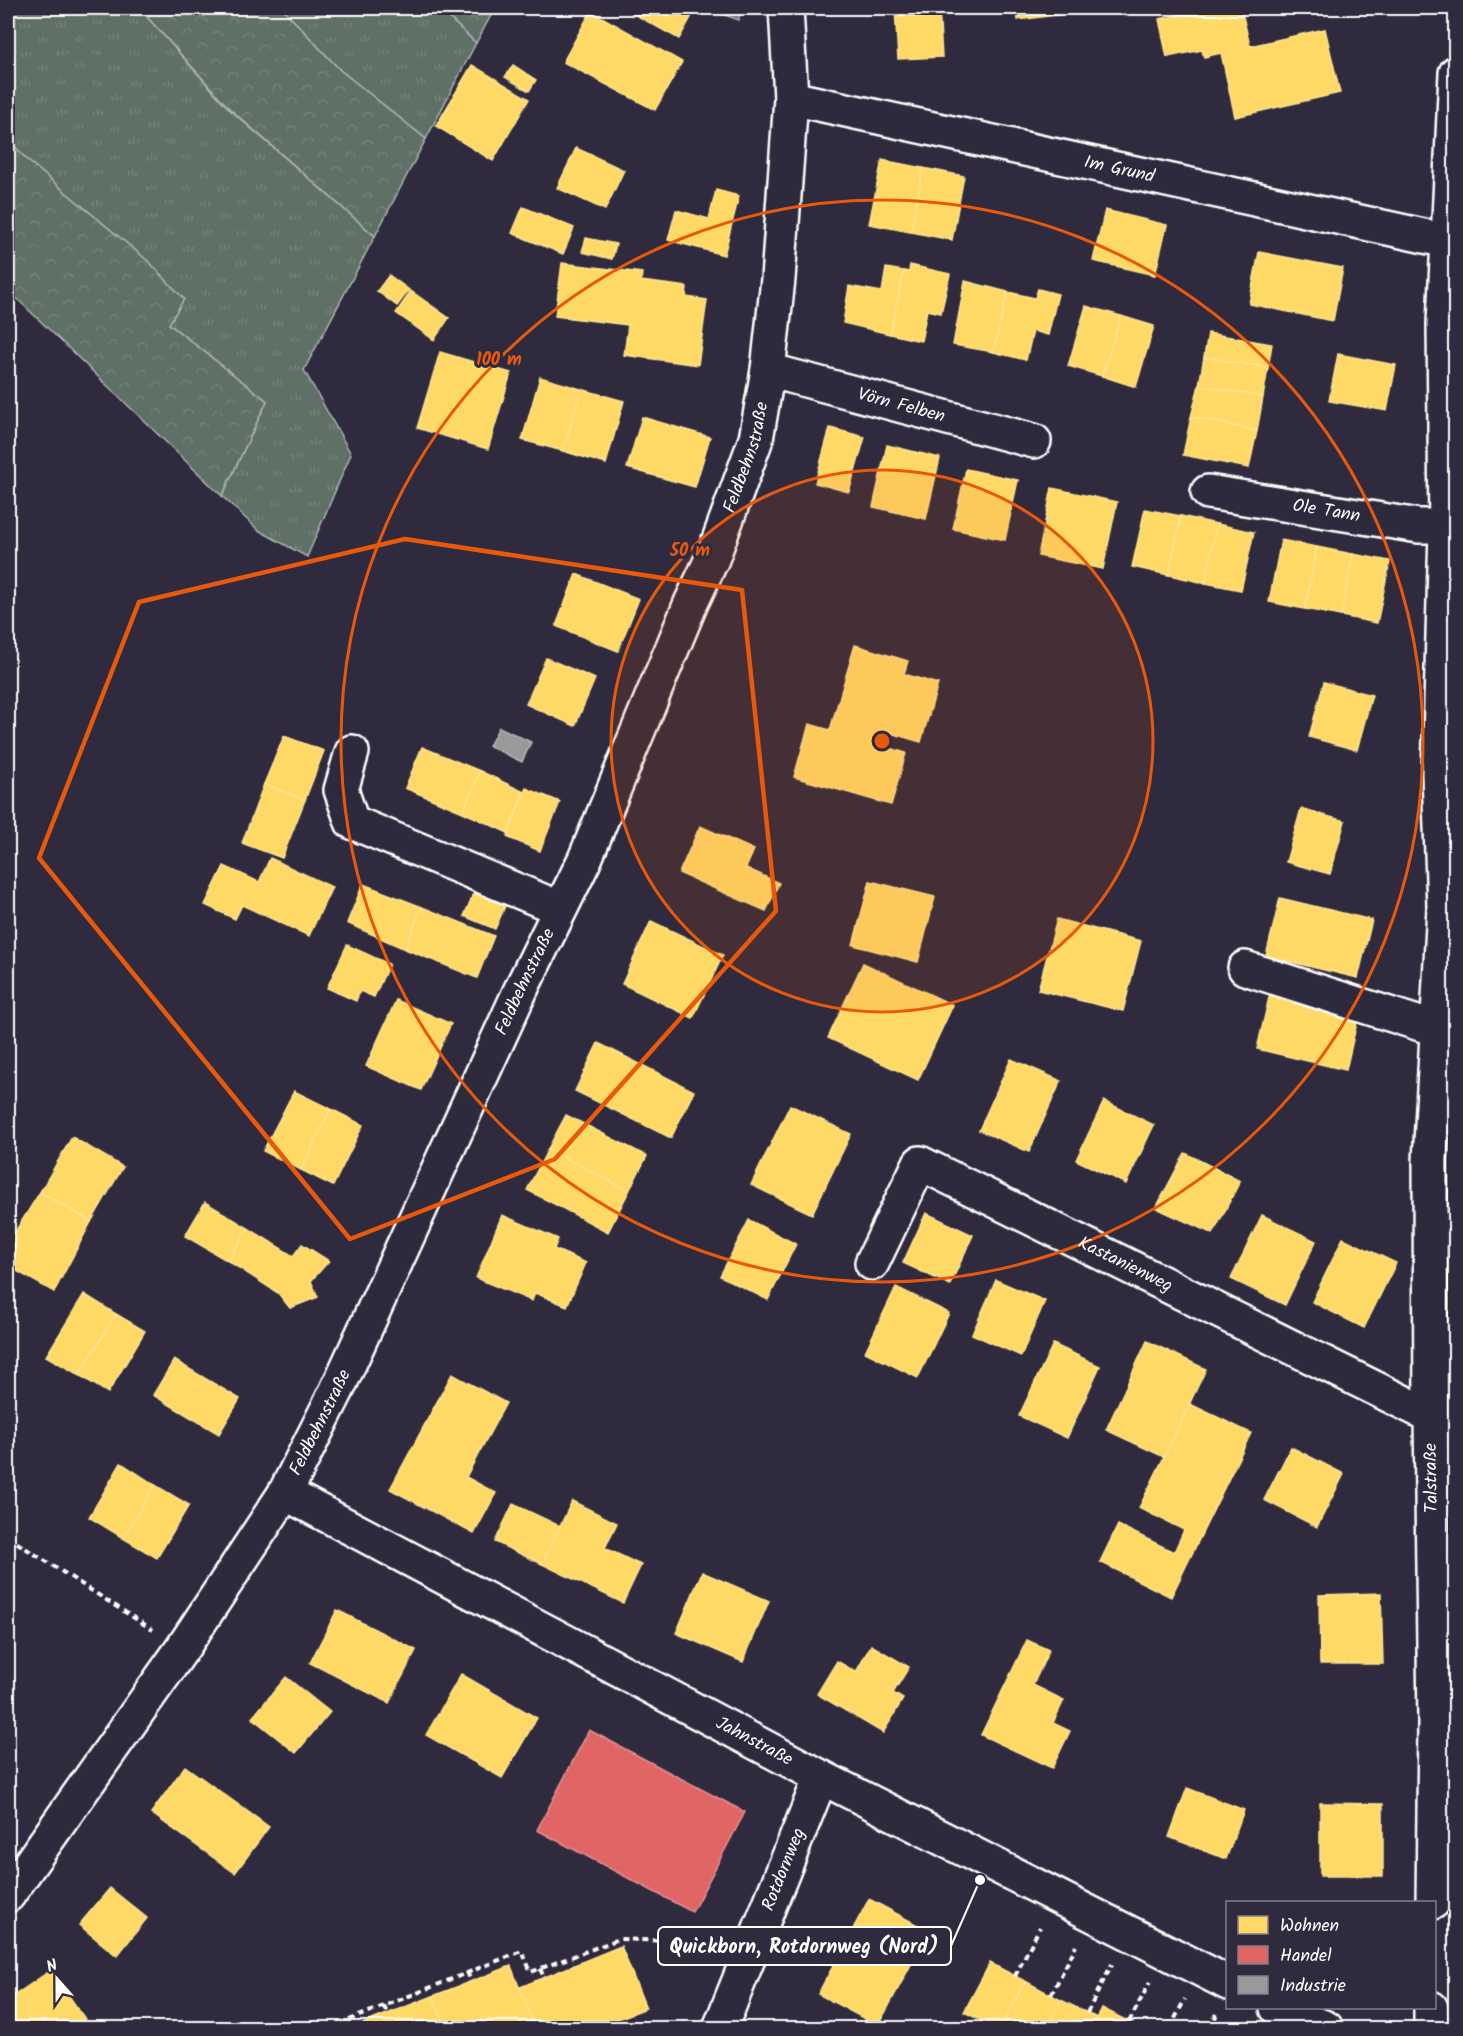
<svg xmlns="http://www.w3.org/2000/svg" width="1463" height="2036" font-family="Kalam,sans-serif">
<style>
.grass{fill:url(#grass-tufts);stroke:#aeb7b2;stroke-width:1.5}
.forest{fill:url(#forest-crowns);stroke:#aeb7b2;stroke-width:1.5}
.homes{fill:#ffd966;stroke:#ffe494;stroke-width:1.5}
.shops{fill:#e06666;stroke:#e99494;stroke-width:1.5}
.industry{fill:#999;stroke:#b8b8b8;stroke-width:1.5}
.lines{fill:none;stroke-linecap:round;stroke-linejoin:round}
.minor-casing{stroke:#fff;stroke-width:38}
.path{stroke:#fff;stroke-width:4;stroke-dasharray:6 4.5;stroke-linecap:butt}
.minor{stroke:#2f2a3d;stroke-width:33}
.marked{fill:none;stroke:#e8590c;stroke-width:4.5;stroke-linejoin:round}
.ring{fill:none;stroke:#e8590c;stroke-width:3}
.labels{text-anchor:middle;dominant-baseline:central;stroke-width:6;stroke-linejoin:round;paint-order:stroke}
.street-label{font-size:18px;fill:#fff;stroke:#2f2a3d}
.centre{fill:#e8590c;stroke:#2f2a3d;stroke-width:3}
.ring-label{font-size:18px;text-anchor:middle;font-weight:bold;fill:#e8590c;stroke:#2f2a3d;stroke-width:6;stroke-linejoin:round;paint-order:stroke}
.leader{fill:none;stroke:#fff;stroke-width:2}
.callout-dot{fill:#fff;stroke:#2f2a3d;stroke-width:2}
.callout{fill:#2f2a3d;stroke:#fff;stroke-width:2}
.callout-label{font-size:20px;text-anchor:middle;font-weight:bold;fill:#fff}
</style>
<defs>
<pattern id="grass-tufts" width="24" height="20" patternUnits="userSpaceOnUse" patternTransform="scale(1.5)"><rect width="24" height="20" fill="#5e6f66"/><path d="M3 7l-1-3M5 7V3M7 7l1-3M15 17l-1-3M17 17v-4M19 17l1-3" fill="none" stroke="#76857d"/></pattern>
<pattern id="forest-crowns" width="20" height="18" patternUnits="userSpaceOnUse" patternTransform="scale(1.5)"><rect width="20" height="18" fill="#5e6f66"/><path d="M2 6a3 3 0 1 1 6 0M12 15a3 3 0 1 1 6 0" fill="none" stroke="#76857d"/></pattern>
</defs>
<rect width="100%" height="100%" fill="#2f2a3d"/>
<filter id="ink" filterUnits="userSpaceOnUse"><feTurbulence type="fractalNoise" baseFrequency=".0167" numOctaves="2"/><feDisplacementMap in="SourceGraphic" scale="12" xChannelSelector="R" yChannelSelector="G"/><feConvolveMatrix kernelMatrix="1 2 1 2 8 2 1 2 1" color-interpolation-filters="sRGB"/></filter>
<g filter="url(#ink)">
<!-- grass -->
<g class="grass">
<path d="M 8,8 L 139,8 L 230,110 L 375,236 L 304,370 L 351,454 L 307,557 L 258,530 L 222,496 L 267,401 L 169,324 L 183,298 L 148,261 L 27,160 L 8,139 Z"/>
<path d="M 282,8 L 439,8 L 476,43 L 426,139 L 340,70 Z"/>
</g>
<!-- forest -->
<g class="forest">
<path d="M 139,8 L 282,8 L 340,70 L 426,139 L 375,236 L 230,109 Z"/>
<path d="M 439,8 L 495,8 L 476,43 Z"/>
<path d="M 704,8 L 739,8 L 739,20 Z"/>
<path d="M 8,139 L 27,160 L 148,261 L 184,299 L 169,324 L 267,401 L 222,496 L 8,290 Z"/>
</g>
<!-- homes -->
<g class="homes">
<path d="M 623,8 L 687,8 L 694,12 L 679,39 Z"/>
<path d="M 895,8 L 939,8 L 942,57 L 898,59 Z"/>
<path d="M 1016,8 L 1063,8 L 1064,14 L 1018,20 Z"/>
<path d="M 1209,8 L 1241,8 L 1250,46 L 1325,29 L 1340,93 L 1235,117 L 1221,53 L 1204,57 L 1202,50 L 1167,57 L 1159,19 Z"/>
<path d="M 591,11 L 682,62 L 655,110 L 563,62 Z"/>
<path d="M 472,65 L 529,99 L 493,161 L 436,126 Z"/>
<path d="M 513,65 L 536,80 L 529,91 L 505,77 Z"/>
<path d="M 576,148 L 624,170 L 605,210 L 557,188 Z"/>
<path d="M 882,160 L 923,168 L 911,232 L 869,224 Z"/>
<path d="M 923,168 L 964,176 L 952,240 L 911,232 Z"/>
<path d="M 716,190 L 739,196 L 724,255 L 668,240 L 676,210 L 709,219 Z"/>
<path d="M 523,207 L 574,228 L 563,254 L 512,233 Z"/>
<path d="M 1105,210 L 1167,225 L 1155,275 L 1093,261 Z"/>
<path d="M 586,238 L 616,244 L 612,259 L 582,252 Z"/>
<path d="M 1259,252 L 1343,268 L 1333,321 L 1249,304 Z"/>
<path d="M 562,263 L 642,273 L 641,281 L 687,287 L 686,297 L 707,300 L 698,365 L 624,355 L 628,325 L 555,316 Z"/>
<path d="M 910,265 L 950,274 L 941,313 L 927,310 L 921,341 L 890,334 L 904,271 L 909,272 Z"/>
<path d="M 886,268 L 904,271 L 890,334 L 843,323 L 849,286 L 882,292 Z"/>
<path d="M 389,275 L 409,290 L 397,306 L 377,291 Z"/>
<path d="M 965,281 L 1008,292 L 993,352 L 953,345 Z"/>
<path d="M 1038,289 L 1058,294 L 1048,335 L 1033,331 L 1026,360 L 993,352 L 1008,292 L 1035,298 Z"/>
<path d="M 411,291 L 449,318 L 434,340 L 396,313 Z"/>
<path d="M 1086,306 L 1121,316 L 1102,376 L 1068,366 Z"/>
<path d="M 1121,316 L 1154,326 L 1136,387 L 1102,376 Z"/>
<path d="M 1208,333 L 1272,344 L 1268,368 L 1204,357 Z"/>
<path d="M 440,352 L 511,373 L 488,449 L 417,428 Z"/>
<path d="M 1338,354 L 1396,365 L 1387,411 L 1329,401 Z"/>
<path d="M 1204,357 L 1268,368 L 1263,397 L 1199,385 Z"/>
<path d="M 540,377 L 581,389 L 563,451 L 522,440 Z"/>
<path d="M 1199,385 L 1263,397 L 1257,431 L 1191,417 Z"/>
<path d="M 581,389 L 624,401 L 606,464 L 563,451 Z"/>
<path d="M 642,417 L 710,437 L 695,487 L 627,468 Z"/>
<path d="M 1191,417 L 1257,431 L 1249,468 L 1183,455 Z"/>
<path d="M 830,428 L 865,437 L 849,492 L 815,483 Z"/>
<path d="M 887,445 L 940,458 L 926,519 L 873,507 Z"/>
<path d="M 966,469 L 1018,480 L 1005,540 L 953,529 Z"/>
<path d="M 1052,488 L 1117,502 L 1103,569 L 1038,556 Z"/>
<path d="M 1145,509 L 1181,516 L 1169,575 L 1132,567 Z"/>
<path d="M 1181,516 L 1217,524 L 1205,583 L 1169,575 Z"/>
<path d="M 1217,524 L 1254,532 L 1241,590 L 1205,583 Z"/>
<path d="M 1281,540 L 1317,547 L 1305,609 L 1269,602 Z"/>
<path d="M 1317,547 L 1353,554 L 1341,616 L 1305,609 Z"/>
<path d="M 1353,554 L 1390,561 L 1377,623 L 1341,616 Z"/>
<path d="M 576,574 L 639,599 L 618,651 L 556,626 Z"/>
<path d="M 855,645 L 908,661 L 904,674 L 938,684 L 921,742 L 887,732 L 883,746 L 906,753 L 891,805 L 794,777 L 809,724 L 830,730 Z"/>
<path d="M 546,658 L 595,679 L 575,726 L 526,704 Z"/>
<path d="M 1324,682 L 1372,695 L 1357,750 L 1309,737 Z"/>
<path d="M 284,736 L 324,751 L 305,800 L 264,784 Z"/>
<path d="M 422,747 L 480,771 L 463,812 L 405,788 Z"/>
<path d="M 480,771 L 524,792 L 508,833 L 463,812 Z"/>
<path d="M 264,784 L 305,800 L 282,858 L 242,843 Z"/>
<path d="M 526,788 L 560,802 L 540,851 L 507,837 Z"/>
<path d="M 1301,809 L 1345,821 L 1330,874 L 1286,862 Z"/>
<path d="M 700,826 L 754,850 L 746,868 L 779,883 L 766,911 L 679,873 Z"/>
<path d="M 270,858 L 332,887 L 309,936 L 242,905 L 235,919 L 205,905 L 224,866 L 259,882 Z"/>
<path d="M 870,881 L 935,897 L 918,962 L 853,945 Z"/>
<path d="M 363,884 L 422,907 L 405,949 L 347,923 Z"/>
<path d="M 475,890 L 506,904 L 495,929 L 464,916 Z"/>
<path d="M 1280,898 L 1372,920 L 1358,978 L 1266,956 Z"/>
<path d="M 422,907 L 494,936 L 477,978 L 405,949 Z"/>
<path d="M 1057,919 L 1141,941 L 1123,1011 L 1038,990 Z"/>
<path d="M 651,921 L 723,955 L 693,1018 L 622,984 Z"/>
<path d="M 347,945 L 389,964 L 374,997 L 360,991 L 356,1001 L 327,988 Z"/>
<path d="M 863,963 L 953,1005 L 918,1080 L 828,1038 Z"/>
<path d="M 1271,989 L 1360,1009 L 1346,1070 L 1257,1049 Z"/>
<path d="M 396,1000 L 451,1024 L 421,1090 L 366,1066 Z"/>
<path d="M 598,1043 L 694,1091 L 671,1138 L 575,1091 Z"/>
<path d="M 1011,1059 L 1061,1081 L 1029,1152 L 979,1130 Z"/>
<path d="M 294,1091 L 331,1109 L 301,1170 L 263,1151 Z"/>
<path d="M 1104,1101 L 1154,1125 L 1126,1184 L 1076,1160 Z"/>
<path d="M 790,1105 L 851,1134 L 812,1214 L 751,1185 Z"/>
<path d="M 331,1109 L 363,1125 L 333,1186 L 301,1170 Z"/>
<path d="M 566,1115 L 647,1156 L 629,1191 L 548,1149 Z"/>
<path d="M 72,1137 L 123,1167 L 91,1222 L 40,1192 Z"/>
<path d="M 548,1149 L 629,1191 L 608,1232 L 527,1190 Z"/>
<path d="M 1185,1153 L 1240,1181 L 1213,1234 L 1156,1208 Z"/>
<path d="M 40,1192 L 91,1222 L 54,1292 L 8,1266 L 8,1243 Z"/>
<path d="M 205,1202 L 248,1228 L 228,1261 L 185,1236 Z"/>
<path d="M 926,1213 L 973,1235 L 950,1285 L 903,1263 Z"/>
<path d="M 502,1215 L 558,1239 L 554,1249 L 586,1263 L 567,1306 L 535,1293 L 532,1301 L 476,1278 Z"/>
<path d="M 1262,1215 L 1316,1241 L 1285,1305 L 1231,1279 Z"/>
<path d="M 749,1220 L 796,1244 L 768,1300 L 720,1276 Z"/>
<path d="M 248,1228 L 293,1256 L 302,1244 L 329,1261 L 311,1281 L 318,1297 L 290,1308 L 278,1293 L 228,1261 Z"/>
<path d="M 1343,1238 L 1396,1263 L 1364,1328 L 1312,1302 Z"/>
<path d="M 996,1280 L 1045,1301 L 1021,1356 L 972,1334 Z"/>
<path d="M 896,1287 L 949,1313 L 918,1378 L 865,1352 Z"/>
<path d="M 84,1294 L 116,1314 L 79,1375 L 46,1356 Z"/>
<path d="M 116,1314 L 145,1331 L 108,1393 L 79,1375 Z"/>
<path d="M 1147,1341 L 1206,1369 L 1164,1457 L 1106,1430 Z"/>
<path d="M 1053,1344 L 1100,1366 L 1067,1438 L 1019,1416 Z"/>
<path d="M 174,1360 L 240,1399 L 219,1434 L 153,1395 Z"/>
<path d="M 452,1374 L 506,1403 L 466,1477 L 496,1493 L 474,1534 L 390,1489 Z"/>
<path d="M 1190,1404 L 1251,1433 L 1171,1597 L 1100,1562 L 1118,1525 L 1174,1552 L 1184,1530 L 1139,1508 Z"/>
<path d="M 1291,1447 L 1344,1474 L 1317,1527 L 1264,1500 Z"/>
<path d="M 121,1463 L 155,1485 L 123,1538 L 89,1517 Z"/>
<path d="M 155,1485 L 189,1505 L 157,1558 L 123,1538 Z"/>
<path d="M 572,1501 L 617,1523 L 605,1548 L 641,1565 L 623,1603 L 542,1564 Z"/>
<path d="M 513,1504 L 560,1526 L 542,1564 L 495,1542 Z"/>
<path d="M 702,1572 L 769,1601 L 743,1662 L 676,1633 Z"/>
<path d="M 1381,1593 L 1383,1664 L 1320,1664 L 1319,1595 Z"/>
<path d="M 337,1610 L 416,1650 L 389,1703 L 310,1663 Z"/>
<path d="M 1027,1640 L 1049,1650 L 1033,1685 L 1064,1700 L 1053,1723 L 1070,1731 L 1052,1768 L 981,1735 Z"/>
<path d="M 871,1645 L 909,1667 L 893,1693 L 903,1699 L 883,1733 L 817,1694 L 837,1661 L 856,1672 Z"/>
<path d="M 461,1674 L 537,1718 L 502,1778 L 426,1735 Z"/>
<path d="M 286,1677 L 330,1712 L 296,1753 L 252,1718 Z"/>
<path d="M 185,1766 L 269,1827 L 235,1873 L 151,1813 Z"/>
<path d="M 1187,1788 L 1244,1810 L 1226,1859 L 1169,1837 Z"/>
<path d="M 1320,1803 L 1383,1804 L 1383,1876 L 1320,1876 Z"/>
<path d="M 110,1888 L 147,1918 L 117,1956 L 79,1925 Z"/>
<path d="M 869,1899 L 929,1931 L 878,2026 L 818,1994 Z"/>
<path d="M 621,1946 L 646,2008 L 595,2028 L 535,2028 L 518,1988 Z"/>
<path d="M 990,1963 L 1025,1981 L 1001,2028 L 996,2028 L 964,2012 Z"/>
<path d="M 511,1966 L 535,2028 L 446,2028 L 433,1996 Z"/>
<path d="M 51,1970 L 85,2019 L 71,2028 L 8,2028 L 8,2000 Z"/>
<path d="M 1025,1981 L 1061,2000 L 1046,2028 L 1001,2028 Z"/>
<path d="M 433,1996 L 446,2028 L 352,2028 L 387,2014 Z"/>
<path d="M 1061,2000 L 1097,2018 L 1092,2028 L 1046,2028 Z"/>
<path d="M 1102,2008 L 1137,2026 L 1136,2028 L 1092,2028 Z"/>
</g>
<!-- shops -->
<path class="shops" d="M 589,1730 L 745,1812 L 692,1912 L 537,1830 Z"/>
<!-- industry -->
<path class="industry" d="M 499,727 L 531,742 L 522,762 L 489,746 Z"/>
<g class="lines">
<!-- minor casing -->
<g class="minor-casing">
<g id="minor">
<path id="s1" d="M 791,98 L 1447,241"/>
<path id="s2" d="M 768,370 L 1034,441"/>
<path id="s3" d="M 1208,492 L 1419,526 L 1456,526"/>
<path d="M 352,752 L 341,790 L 352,822 L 559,908"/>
<path d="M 1245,968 L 1436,1029"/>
<path id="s4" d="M 872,1263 L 920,1163 L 1431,1416"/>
<path id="s5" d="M 285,1493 L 821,1777 L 1228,1983"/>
<path id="s6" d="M 8,1895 L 182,1649 L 285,1493 L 337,1390 L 523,985 L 585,859 L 691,603 L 712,559 L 756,439 L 768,370 L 778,279 L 791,98 L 786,8"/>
<path d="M 1433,1902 L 1435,1722 L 1431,1416 L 1430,1161 L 1444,907 L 1439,774 L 1446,530 L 1444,323 L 1456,73"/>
<path d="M 1277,2008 L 1326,2028"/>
<path id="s7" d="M 720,2028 L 821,1777"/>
<path d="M 1431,2028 L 1431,2008"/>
</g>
</g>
<!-- path -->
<g class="path">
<path d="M 8,1537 L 153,1630"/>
<path d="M 540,1969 L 544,1977"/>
<path d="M 467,1972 L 471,1981"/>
<path d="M 1015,1976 L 1040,1927"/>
<path d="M 1051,1995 L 1076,1946"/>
<path d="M 384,2006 L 387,2014"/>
<path d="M 1087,2013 L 1112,1964"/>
<path d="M 349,2020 L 522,1951 L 531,1972 L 619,1939 L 692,1942"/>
<path d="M 1129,2022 L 1150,1982"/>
<path d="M 1170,2028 L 1185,1999"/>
<path d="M 1210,2028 L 1217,2014"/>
</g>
<!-- minor -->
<use href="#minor" class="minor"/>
</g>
</g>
<!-- marked area -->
<path class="marked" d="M 405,539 L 742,590 L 776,911 L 555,1159 L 350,1239 L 39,858 L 139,602 Z"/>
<!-- distance rings -->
<circle cx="882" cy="741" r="271" fill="#e8590c" fill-opacity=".12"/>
<g class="ring">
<circle cx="882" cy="741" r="271"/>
<circle cx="882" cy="741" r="541"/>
</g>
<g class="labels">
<!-- street labels -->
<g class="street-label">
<text stroke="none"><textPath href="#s1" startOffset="336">Im Grund</textPath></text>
<text stroke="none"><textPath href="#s2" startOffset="138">Vörn Felben</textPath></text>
<text stroke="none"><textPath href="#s6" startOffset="1623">Feldbehnstraße</textPath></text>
<text stroke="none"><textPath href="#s3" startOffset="120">Ole Tann</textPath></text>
<text stroke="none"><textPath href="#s6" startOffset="1053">Feldbehnstraße</textPath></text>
<text stroke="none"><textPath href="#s4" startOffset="340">Kastanienweg</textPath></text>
<text stroke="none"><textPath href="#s6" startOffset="567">Feldbehnstraße</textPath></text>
<text transform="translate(1432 1478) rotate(-91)">Talstraße</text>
<text stroke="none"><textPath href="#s5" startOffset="531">Jahnstraße</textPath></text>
<text stroke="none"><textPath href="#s7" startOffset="171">Rotdornweg</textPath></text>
</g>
</g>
<circle cx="882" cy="741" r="9" class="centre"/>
<g class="ring-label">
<text x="499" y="365">100 m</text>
<text x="690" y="556">50 m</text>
</g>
<!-- callouts -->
<path class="leader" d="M980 1880L951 1946"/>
<circle class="callout-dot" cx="980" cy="1880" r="6"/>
<rect class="callout" x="658" y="1927" width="293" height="38" rx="6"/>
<g class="callout-label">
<text x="804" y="1953">Quickborn, Rotdornweg (Nord)</text>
</g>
<!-- margin -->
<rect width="1463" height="2036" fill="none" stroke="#2f2a3d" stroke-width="30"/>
<rect x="15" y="15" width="1433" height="2006" fill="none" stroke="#fff" stroke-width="2" filter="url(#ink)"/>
<!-- legend -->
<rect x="1226" y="1901" width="210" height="108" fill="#2f2a3d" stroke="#827f8b" stroke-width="1.5"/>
<rect x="1238" y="1916" width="30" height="18" fill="#ffd966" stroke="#827f8b" stroke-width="1.5"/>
<text x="1280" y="1931" font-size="18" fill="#ffffff">Wohnen</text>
<rect x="1238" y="1946" width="30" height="18" fill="#e06666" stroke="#827f8b" stroke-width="1.5"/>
<text x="1280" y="1961" font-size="18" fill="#ffffff">Handel</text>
<rect x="1238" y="1976" width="30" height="18" fill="#999999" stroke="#827f8b" stroke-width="1.5"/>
<text x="1280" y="1991" font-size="18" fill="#ffffff">Industrie</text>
<!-- north arrow -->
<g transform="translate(57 1979) rotate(339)" stroke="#2f2a3d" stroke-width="4.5" paint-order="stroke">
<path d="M0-4.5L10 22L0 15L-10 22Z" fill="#ffffff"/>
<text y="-9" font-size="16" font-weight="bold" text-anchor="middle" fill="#ffffff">N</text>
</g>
</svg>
